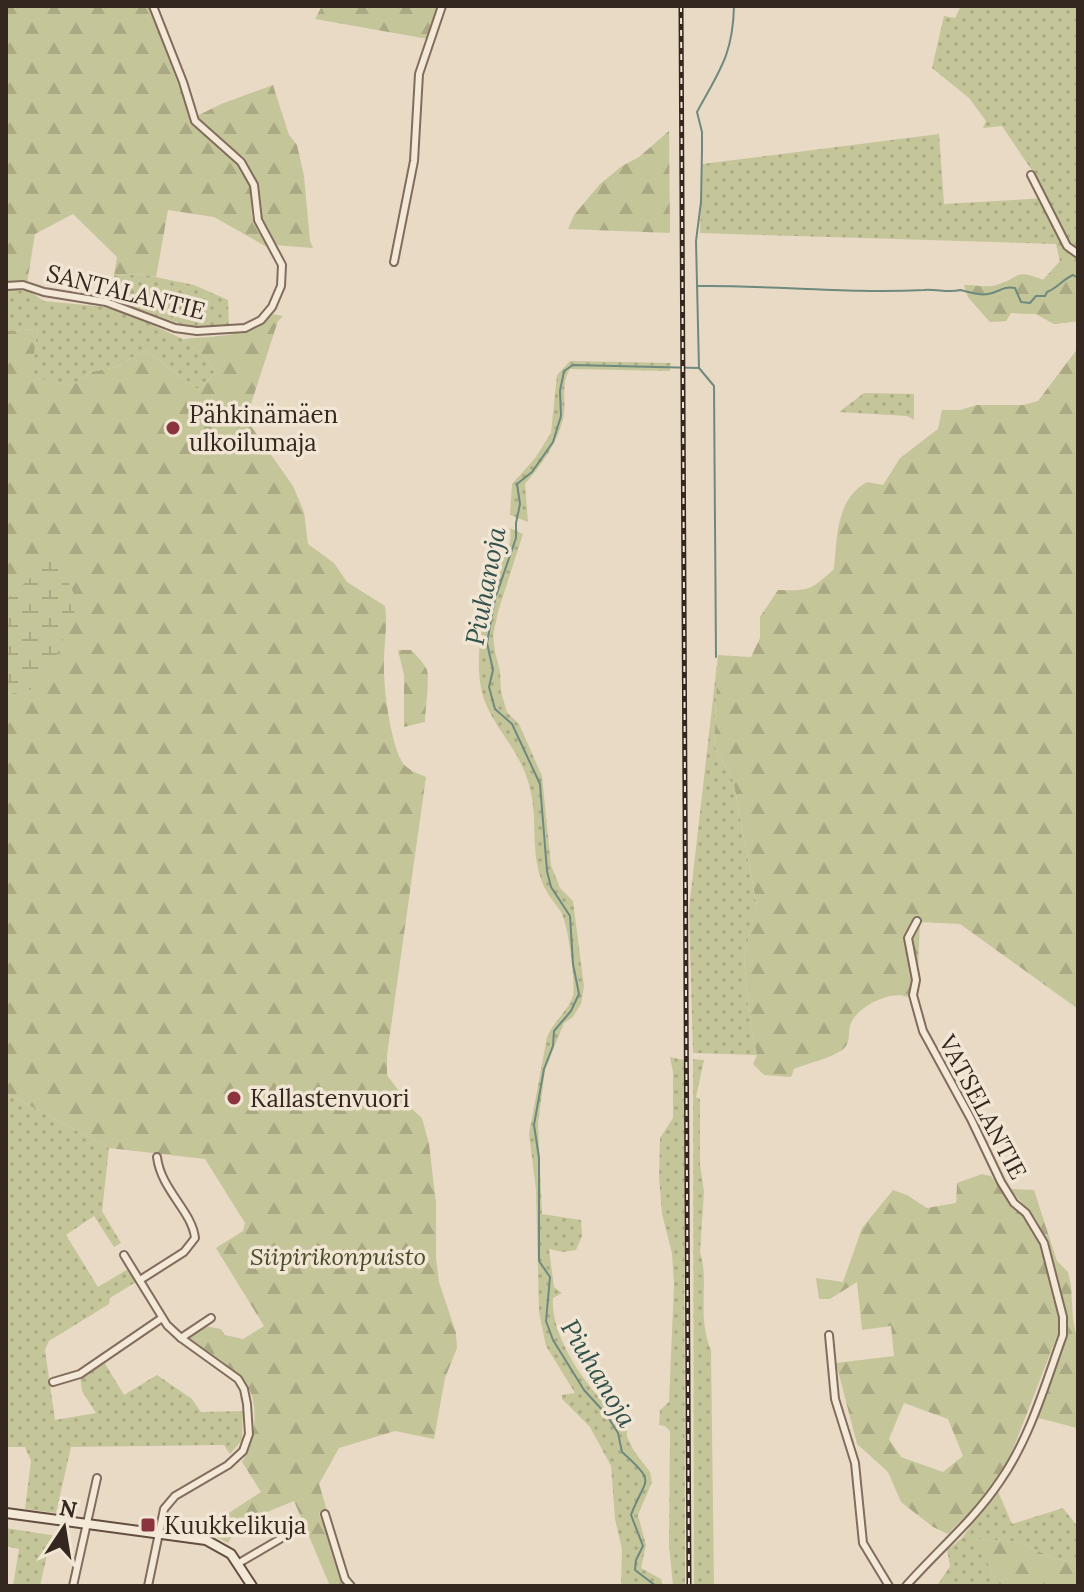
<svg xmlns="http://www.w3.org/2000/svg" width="1084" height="1592" font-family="Lora,serif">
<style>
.grass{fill:url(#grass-dots)}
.forest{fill:url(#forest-firs);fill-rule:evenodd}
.wetland{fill:url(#wetland-marsh)}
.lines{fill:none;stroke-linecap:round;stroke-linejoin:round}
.stream{stroke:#6e8a7f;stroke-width:2}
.street-casing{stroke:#816c5d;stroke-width:10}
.secondary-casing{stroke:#634e40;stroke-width:12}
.street{stroke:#f4e8d7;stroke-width:6}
.secondary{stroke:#f4e8d7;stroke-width:8}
.rail-casing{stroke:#33271f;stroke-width:5}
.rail{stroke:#f1e5d4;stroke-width:2;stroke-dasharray:6;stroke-linecap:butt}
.poi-dot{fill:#89343f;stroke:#f1e5d4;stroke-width:3}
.labels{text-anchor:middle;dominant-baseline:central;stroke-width:7;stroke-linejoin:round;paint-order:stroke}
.street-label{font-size:24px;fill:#33271f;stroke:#f1e5d4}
.poi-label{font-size:24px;fill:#33271f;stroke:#f1e5d4;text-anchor:start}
.park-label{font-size:24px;font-style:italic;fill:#494d28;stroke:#f1e5d4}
.water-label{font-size:26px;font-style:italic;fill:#30514b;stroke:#f1e5d4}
</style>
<defs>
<pattern id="grass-dots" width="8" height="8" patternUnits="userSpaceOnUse" patternTransform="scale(2)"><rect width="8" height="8" fill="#c5c59a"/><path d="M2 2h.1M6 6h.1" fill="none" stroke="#aaa984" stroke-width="1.8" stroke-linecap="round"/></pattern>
<pattern id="forest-firs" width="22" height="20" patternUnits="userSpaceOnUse" patternTransform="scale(2)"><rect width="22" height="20" fill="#c5c59a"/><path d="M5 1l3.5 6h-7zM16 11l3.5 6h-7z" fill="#aaa984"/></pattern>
<pattern id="wetland-marsh" width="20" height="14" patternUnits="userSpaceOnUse" patternTransform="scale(2)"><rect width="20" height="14" fill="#c5c59a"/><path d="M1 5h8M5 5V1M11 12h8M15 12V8" fill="none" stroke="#aaa984"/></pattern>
</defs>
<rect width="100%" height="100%" fill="#e9dac5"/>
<!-- grass -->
<g class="grass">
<path d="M 961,6 L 1078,6 L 1078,321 L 1054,324 L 1036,314 L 1011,313 L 1006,321 L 990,322 L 968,297 L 964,285 C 974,285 987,288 996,285 C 1020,278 1016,269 1043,280 L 1060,262 L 1056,244 L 700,233 L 702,164 L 939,134 L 944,204 L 1046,198 L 1041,184 L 1002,126 L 983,128 L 986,121 L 969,98 L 932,68 L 944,16 L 955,18 Z"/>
<path d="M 141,274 L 194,285 L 228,300 L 229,328 L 187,326 L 114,301 L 114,276 Z"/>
<path d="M 6,289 L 29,291 L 44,301 L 105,307 L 130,315 L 183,339 L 206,358 L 215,373 L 199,390 L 145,350 L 117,367 L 91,372 L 71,386 L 29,376 L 38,329 L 6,331 Z"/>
<path d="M 570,361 L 671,363 L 670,371 L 570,369 C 560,385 567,402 563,419 C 557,444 542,464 525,484 L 528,522 L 510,515 L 512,484 L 535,458 L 551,433 L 557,375 Z"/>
<path d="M 864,393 L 914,394 L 914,420 L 907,416 L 839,412 Z"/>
<path d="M 510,528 L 523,534 L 498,612 L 493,636 L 495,652 L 500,671 L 501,692 L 507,712 L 519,724 L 542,776 L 551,865 L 560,888 L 573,901 L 584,986 L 581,1004 L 573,1017 L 564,1023 L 545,1070 L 538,1124 L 542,1214 L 581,1220 L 582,1236 L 576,1250 L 563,1252 L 549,1249 L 554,1287 L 562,1293 L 553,1298 C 550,1340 593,1398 627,1423 L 627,1437 L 634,1451 L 650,1472 L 652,1482 L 638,1515 L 646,1545 L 641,1568 L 661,1579 L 663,1586 L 621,1586 L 622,1549 L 615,1519 L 611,1466 L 590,1427 L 562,1399 L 562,1395 L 575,1393 L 546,1346 L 539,1312 L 536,1190 L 529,1134 L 547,1037 C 553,1022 568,1011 573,996 C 576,983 568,924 561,912 C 553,900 544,891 540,876 C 529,839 541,808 523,768 C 511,740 487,719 481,688 C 474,650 485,603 499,568 C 505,554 513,544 510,528 Z"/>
<path d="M 718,655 L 714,745 L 733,780 L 757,907 L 744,957 L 749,1016 L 757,1055 L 693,1053 L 689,909 Z"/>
<path d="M 670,1057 L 684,1060 L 685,1586 L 673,1586 L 669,1545 L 670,1431 L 665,1426 L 659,1425 L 660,1410 L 669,1402 L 674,1285 L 672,1253 L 662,1214 L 659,1177 L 660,1138 L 673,1118 L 673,1072 Z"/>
<path d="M 693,1059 L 704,1060 L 696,1097 L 700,1099 L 700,1164 L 704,1192 L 700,1252 C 710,1283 696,1314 711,1350 L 714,1586 L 694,1586 Z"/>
<path d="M 6,1093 L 109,1148 L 102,1211 L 121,1243 L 114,1247 L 94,1216 L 66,1235 L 98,1287 L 128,1269 L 136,1282 L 110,1298 L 109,1304 L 49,1341 L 45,1350 L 55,1420 L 96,1413 L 82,1391 L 80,1376 L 104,1362 L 124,1395 L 157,1375 L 192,1399 L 201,1412 L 243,1411 L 242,1440 L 230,1454 L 224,1445 L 71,1447 L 56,1513 L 25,1509 L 31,1461 L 25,1447 L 6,1447 Z"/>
<path d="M 997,1489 L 1012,1524 L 1063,1508 L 1078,1527 L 1078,1563 L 1053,1558 L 1019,1542 L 973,1539 L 988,1563 L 997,1586 L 937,1586 L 950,1566 L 947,1550 L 962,1538 Z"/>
<path d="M 6,1528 L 63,1537 L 49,1546 L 40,1586 L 13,1586 L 19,1549 L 6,1546 Z"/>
</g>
<!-- forest -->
<g class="forest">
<path d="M 6,6 L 150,6 L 191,120 L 235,160 L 246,173 L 250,186 L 252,218 L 267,247 L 214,217 L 168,210 L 156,277 L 141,274 L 114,276 L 117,257 L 73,214 L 35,234 L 27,283 L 6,282 Z"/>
<path d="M 322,6 L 437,6 L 428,39 L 315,19 Z"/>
<path d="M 273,85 L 289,135 L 297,145 L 304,176 L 310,241 L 313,248 L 273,245 L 263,226 L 256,185 L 245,158 L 197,121 L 197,116 L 221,104 Z"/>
<path d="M 669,131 L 670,233 L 568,229 L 574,215 L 600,184 L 622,166 L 639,157 Z"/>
<path d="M 1060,261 L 1078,265 L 1078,321 L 1054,324 L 1036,314 L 1011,313 L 1006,321 L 990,322 L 968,297 L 964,285 C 974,285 987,288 996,286 C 1022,277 1013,268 1043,280 Z"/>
<path d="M 273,314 L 283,316 L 278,321 L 246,419 L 293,486 L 304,512 L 308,544 L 334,563 L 347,582 L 385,606 C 388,625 384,642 384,662 C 383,686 390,738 401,760 C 405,769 417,773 426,777 L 387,1055 L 387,1075 L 413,1110 L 422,1118 L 429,1144 L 436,1203 L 436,1258 L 439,1282 L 456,1333 L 457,1348 L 445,1378 L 434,1439 L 395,1431 L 339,1448 L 319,1484 L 327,1510 L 319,1513 L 346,1586 L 330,1586 L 294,1501 L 240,1523 L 228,1543 L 203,1530 L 261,1492 L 242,1462 C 256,1440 261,1400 243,1379 C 232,1366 202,1348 188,1337 L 204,1326 L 221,1329 L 225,1335 L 243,1339 L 264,1326 L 216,1248 L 243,1231 L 245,1223 L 205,1159 L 109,1148 L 6,1093 L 6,331 L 38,329 L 30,376 L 71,386 L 91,372 L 117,367 L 145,350 L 199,390 L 215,373 L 206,358 L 183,339 C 216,336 249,338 273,314 Z"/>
<path d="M 1078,348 L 1078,1009 L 960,924 L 920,922 L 918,972 L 907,997 C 891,990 860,1006 852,1021 C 846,1031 853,1042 842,1050 C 829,1059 808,1063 794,1069 L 791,1077 L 764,1075 L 753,1064 L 757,1055 L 749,1016 L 744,957 L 757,906 L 733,780 L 714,745 L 718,655 L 751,657 L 760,638 L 760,617 L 778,590 C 810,591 811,590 834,569 C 837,537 836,499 867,482 L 883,485 L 900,458 L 938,429 L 942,410 L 960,410 L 977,405 L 1023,405 L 1038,401 Z"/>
<path d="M 398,650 L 411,650 C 417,656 424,663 427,670 C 430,679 425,711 425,722 L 404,727 L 404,675 Z"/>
<path d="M 982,1174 L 991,1176 L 1031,1224 L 1038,1239 L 1060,1319 L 1059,1331 L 1010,1457 L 982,1499 L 948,1534 L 933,1527 L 901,1502 L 888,1472 L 857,1444 L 836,1363 L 894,1356 L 891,1326 L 862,1330 L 857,1282 L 830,1299 L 819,1299 L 816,1278 L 843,1282 L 862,1228 L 893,1190 L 907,1195 L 927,1208 L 956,1203 L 957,1183 ZM 904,1403 L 948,1419 L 963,1456 L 943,1472 L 901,1457 L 889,1439 Z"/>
<path d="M 1010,1189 L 1034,1190 L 1057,1261 L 1068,1272 L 1071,1285 L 1073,1320 L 1078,1342 L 1077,1428 L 1035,1417 L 1064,1340 L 1067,1318 L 1050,1255 L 1036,1219 Z"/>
<path d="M 972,1539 L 1019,1542 L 1053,1558 L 1078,1563 L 1078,1586 L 997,1586 L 988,1563 Z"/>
</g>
<!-- wetland -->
<path class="wetland" d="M 56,555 L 78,603 L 56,657 L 38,688 L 6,695 L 6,600 Z"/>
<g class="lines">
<!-- stream -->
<g class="stream">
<path d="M 697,286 C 773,285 848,294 924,290 C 936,289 950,293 960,290 C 969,292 980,296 988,294 C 1000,292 1002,286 1015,288 L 1021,302 L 1030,303 L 1036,296 L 1045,296 L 1047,292 C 1058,288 1063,279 1073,275 L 1078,278"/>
<path d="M 699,368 L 714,386 L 716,657"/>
<path d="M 656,1586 L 635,1570 L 636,1560 L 643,1546 L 631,1515 C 645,1477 658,1484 622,1452 L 618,1433 L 606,1414 L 584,1390 L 553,1340 L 546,1321 L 550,1277 L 539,1261 L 539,1158 L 534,1125 L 544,1069 L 553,1046 L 554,1031 L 571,1011 L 579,994 L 573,964 L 570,916 L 551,887 L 547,871 L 540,784 L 512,724 L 495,709 L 489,687 L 493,670 L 487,643 L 495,599 L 516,538 L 516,523 L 520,504 L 517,484 L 532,472 L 553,442 L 561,416 L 560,391 L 564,371 L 573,365 L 699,368 L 696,241 L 701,202 L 702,150 L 702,132 L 697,112 C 719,71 733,55 734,6"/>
</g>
<!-- street casing -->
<g class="street-casing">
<g id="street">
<path d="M 1031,175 L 1067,246 L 1078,254"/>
<path d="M 394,262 L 414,161 L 419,74 L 442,6"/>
<path d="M 6,286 L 23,285 L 44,292 L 106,302 L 175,328 L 197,331 L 245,328 L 261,320 L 272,307 L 281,286 L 282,265 L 258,220 L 254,185 L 241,162 L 195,121 L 183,82 L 153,6"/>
<path d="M 124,1255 L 167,1325 L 181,1338 L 238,1379 L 244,1389 L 247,1404 L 249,1434 L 243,1451 L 228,1465 L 175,1496 L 164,1509 L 148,1586"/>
<path d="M 140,1280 L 184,1252 L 195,1238 C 192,1211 161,1190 157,1157"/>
<path d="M 829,1335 L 835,1399 L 855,1463 L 863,1543 L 889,1586"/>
<path d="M 181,1338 L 211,1318"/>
<path d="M 53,1382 L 80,1374 L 162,1318"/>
<path d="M 325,1514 L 345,1579 L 351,1586"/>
<path d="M 239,1563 L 280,1539"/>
<path d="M 73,1586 L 97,1478"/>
<path d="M 906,1586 C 937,1551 974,1520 1000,1481 C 1030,1438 1045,1385 1063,1335 L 1063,1317 L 1044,1243 L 1026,1213 L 1014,1203 L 1001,1182 L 971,1119 L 923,1031 L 913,995 L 916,980 L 908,938 L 917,921"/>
</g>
</g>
<!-- secondary casing -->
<g class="secondary-casing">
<path id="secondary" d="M 6,1513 L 206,1540 L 231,1554 L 252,1586"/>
</g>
<!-- street -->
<use href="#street" class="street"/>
<!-- secondary -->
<use href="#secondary" class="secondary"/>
<!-- rail casing -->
<g class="rail-casing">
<path id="rail" d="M 681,6 L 689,1586"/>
</g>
<!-- rail -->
<use href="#rail" class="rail"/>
</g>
<!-- markers -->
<g class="poi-dot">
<circle cx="173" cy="428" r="8"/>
<circle cx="234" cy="1098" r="8"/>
<rect x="140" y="1517" width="16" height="16" rx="4"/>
</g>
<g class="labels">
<!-- street labels -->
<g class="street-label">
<text transform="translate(126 292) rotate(14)">SANTALANTIE</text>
<text transform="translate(983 1107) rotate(62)">VATSELANTIE</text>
</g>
<!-- poi labels -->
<g class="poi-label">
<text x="189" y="414">Pähkinämäen<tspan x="189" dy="28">ulkoilumaja</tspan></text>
<text x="250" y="1098">Kallastenvuori</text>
<text x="164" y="1525">Kuukkelikuja</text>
</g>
<!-- park labels -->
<g class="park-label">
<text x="338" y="1256">Siipirikonpuisto</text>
</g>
<!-- water labels -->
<g class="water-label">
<text transform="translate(485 586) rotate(-79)">Piuhanoja</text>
<text transform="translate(599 1373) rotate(59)">Piuhanoja</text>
</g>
</g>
<!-- border -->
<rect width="1084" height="1592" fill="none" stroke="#33271f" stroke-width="16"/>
<!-- north arrow -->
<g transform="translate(64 1528) rotate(12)" stroke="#f1e5d4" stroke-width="6" paint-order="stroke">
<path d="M0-6L14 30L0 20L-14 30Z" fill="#33271f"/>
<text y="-12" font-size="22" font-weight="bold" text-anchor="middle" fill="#33271f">N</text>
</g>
</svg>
